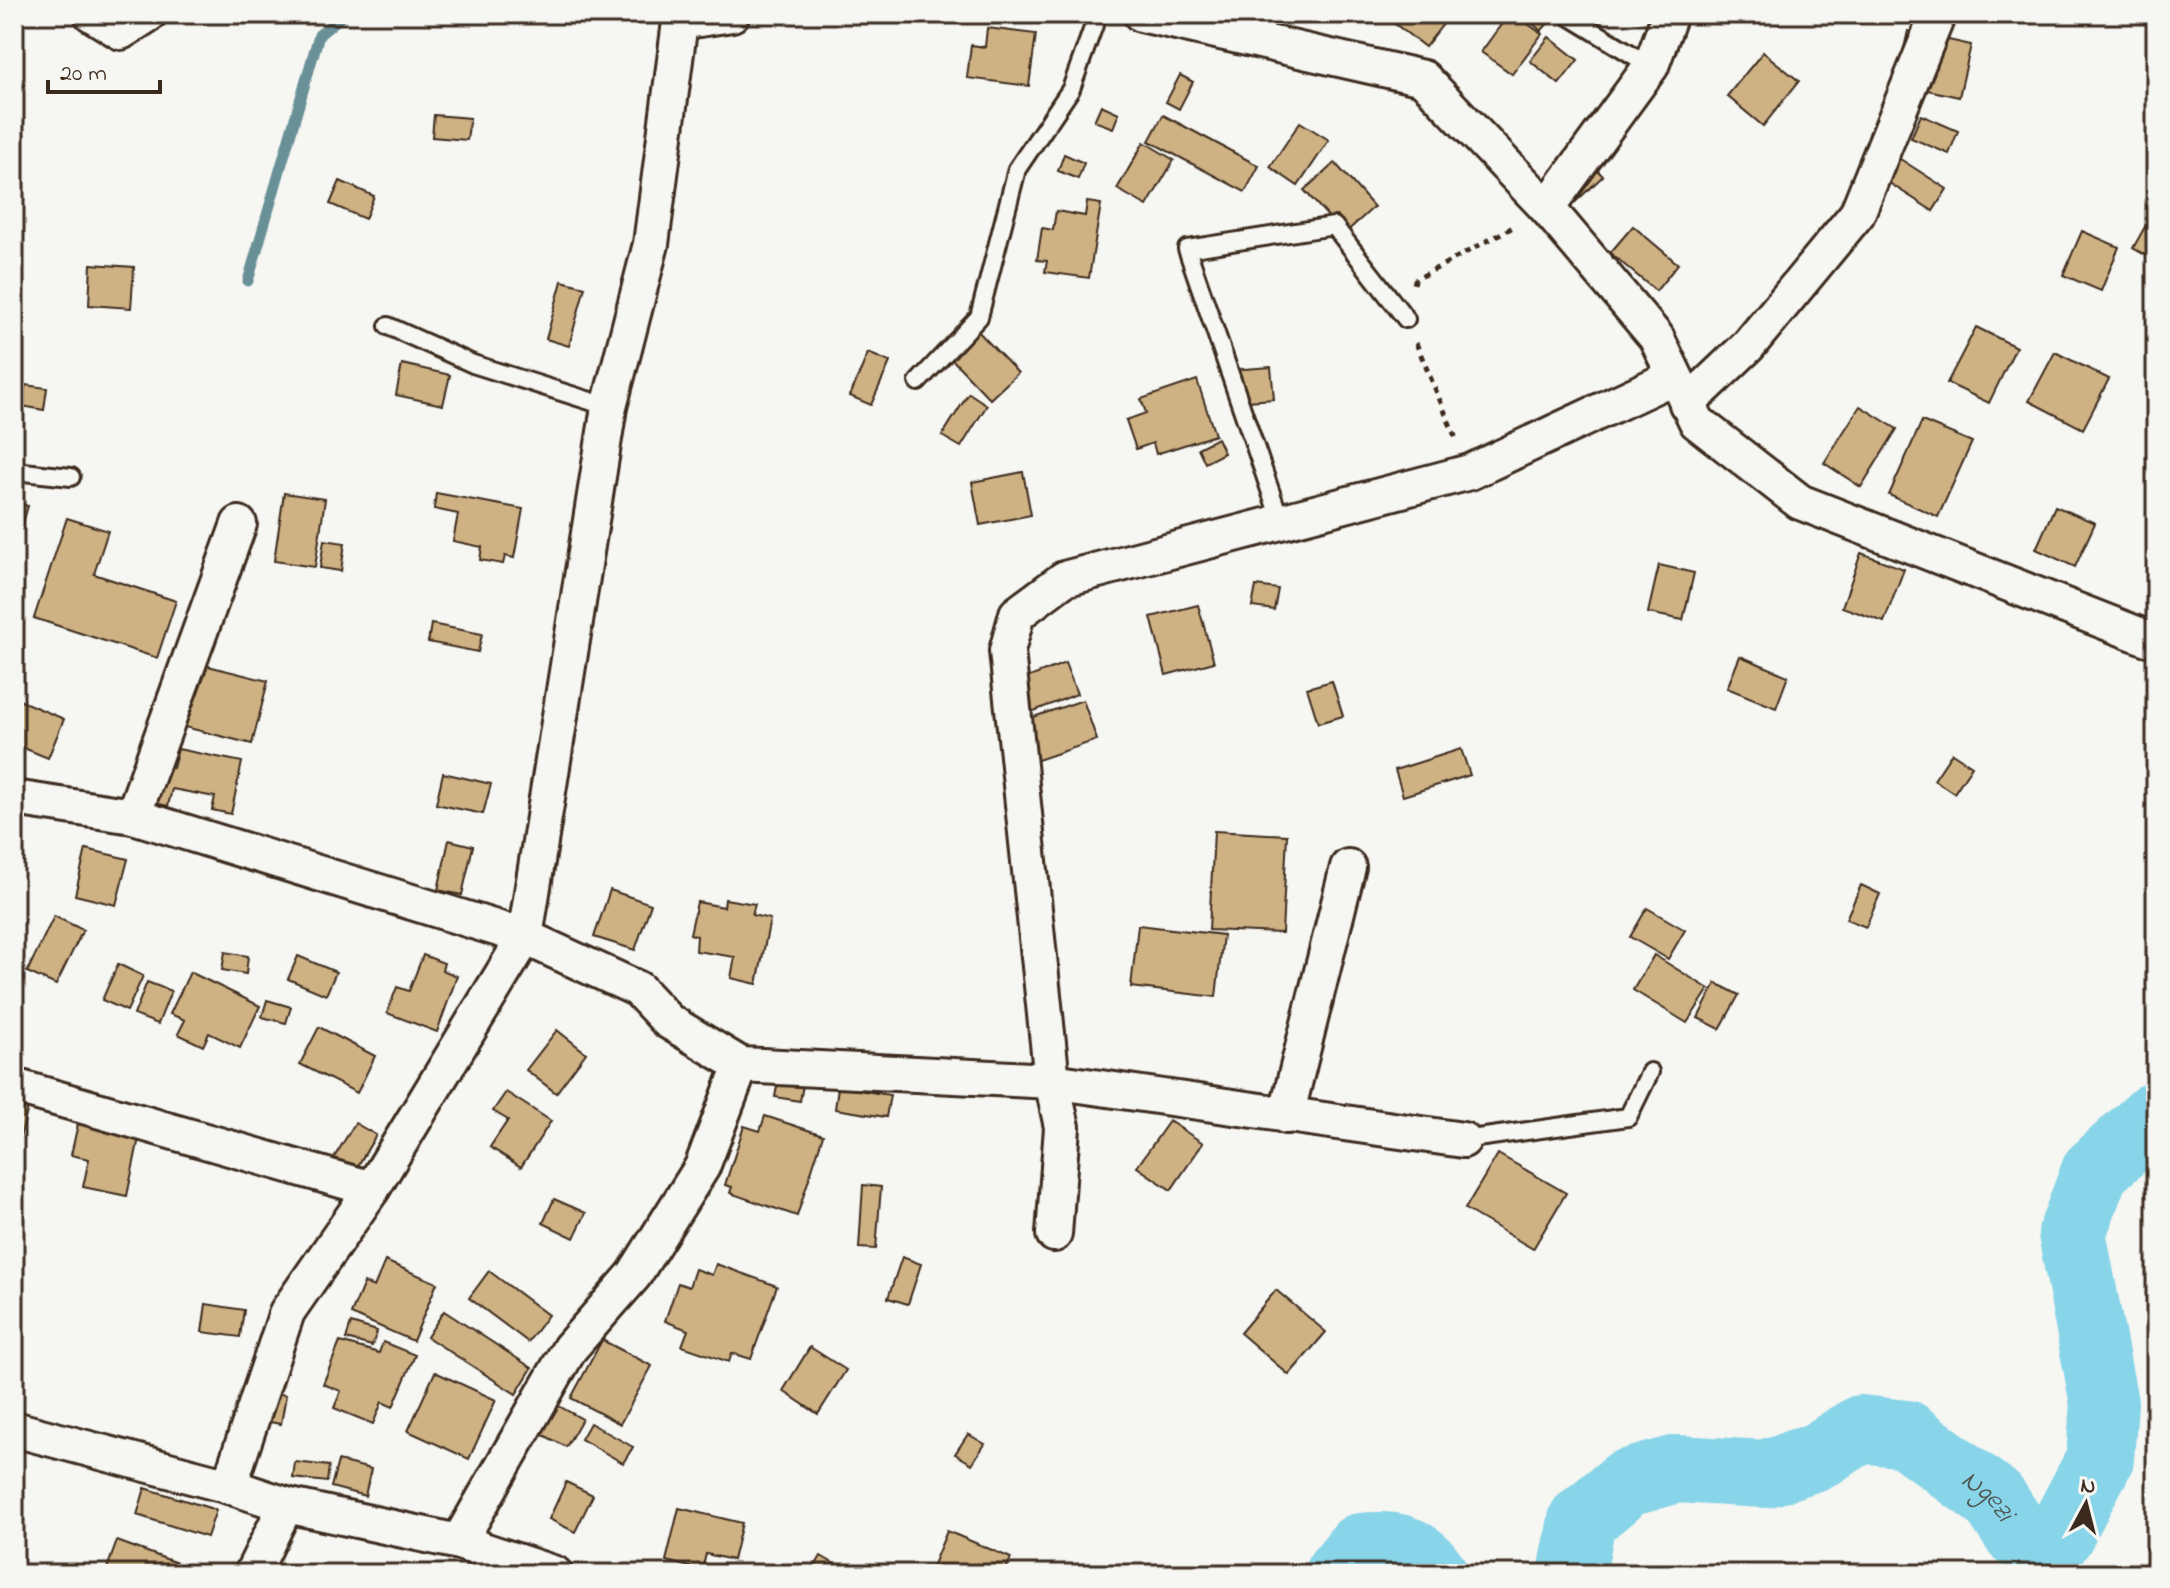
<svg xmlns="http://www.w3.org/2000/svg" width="2170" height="1588" font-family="'Indie Flower',sans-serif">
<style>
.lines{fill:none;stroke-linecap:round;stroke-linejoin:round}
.stream{stroke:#699097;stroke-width:11}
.river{stroke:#88d4e8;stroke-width:68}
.building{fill:#cfb284;stroke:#3b2a1e;stroke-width:2}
.service-casing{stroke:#3b2a1e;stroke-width:22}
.minor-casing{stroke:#3b2a1e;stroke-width:40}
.path{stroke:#3b2a1e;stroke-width:5;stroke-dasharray:6 6;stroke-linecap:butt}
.service{stroke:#f6f6f2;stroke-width:16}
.minor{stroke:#f6f6f2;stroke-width:34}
.labels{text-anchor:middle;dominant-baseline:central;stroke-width:8;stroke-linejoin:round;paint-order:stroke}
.water-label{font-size:28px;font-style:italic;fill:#4e5450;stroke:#f6f6f2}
</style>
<rect width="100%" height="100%" fill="#f6f6f2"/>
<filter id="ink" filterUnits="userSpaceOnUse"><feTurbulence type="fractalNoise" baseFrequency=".0125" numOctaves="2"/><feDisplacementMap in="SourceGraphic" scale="16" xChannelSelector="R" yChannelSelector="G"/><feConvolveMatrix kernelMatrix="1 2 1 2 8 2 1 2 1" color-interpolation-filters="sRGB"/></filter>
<g filter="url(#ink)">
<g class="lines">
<!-- stream -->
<path class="stream" d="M 248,281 L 319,35 L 344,14"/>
<!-- river -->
<g class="river">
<path d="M 1338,1574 L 1360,1547 C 1391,1544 1416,1546 1434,1574"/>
<path id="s1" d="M 1572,1574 L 1582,1520 L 1627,1483 L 1677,1469 L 1764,1474 L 1818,1456 L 1861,1429 L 1906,1434 L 1994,1499 L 2018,1535 L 2041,1541 L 2060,1535 L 2100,1459 L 2104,1403 L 2072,1233 L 2095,1171 L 2156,1115"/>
</g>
</g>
<!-- building -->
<g class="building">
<path d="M 1394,14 L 1451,14 L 1425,47 L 1390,20 Z"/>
<path d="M 1509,14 L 1514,14 L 1542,34 L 1512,74 L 1481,52 Z"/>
<path d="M 1538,14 L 1545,14 L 1551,20 L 1541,31 L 1531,22 Z"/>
<path d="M 987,28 L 1036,34 L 1029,86 L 967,78 L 971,45 L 985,47 Z"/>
<path d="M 1908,31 L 1971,45 L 1959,97 L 1896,83 Z"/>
<path d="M 1549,37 L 1578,60 L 1559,84 L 1530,61 Z"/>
<path d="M 1763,52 L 1799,81 L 1763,126 L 1727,96 Z"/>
<path d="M 1180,75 L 1193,82 L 1179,109 L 1166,102 Z"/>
<path d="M 1101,105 L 1119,113 L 1113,128 L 1094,121 Z"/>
<path d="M 434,115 L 470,118 L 467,140 L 432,137 Z"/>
<path d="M 1163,115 L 1259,166 L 1245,192 L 1149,141 Z"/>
<path d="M 1921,115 L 1958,131 L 1949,154 L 1911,138 Z"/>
<path d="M 1300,122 L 1329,140 L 1298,186 L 1270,167 Z"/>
<path d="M 1144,142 L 1174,160 L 1147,206 L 1117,189 Z"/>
<path d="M 1883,148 L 1947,189 L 1933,211 L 1869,170 Z"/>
<path d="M 1064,154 L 1084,163 L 1078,179 L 1058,171 Z"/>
<path d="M 1584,157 L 1603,176 L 1569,208 L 1551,189 Z"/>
<path d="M 1335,163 L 1374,207 L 1344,234 L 1304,190 Z"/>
<path d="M 340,181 L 374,196 L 365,219 L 330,204 Z"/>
<path d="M 1087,202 L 1101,204 L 1089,278 L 1045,272 L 1047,261 L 1037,260 L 1042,228 L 1053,230 L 1056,211 L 1085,216 Z"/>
<path d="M 2156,207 L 2156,261 L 2133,248 Z"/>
<path d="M 1633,226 L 1678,264 L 1656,291 L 1610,253 Z"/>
<path d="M 2082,231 L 2119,247 L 2101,291 L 2063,275 Z"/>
<path d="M 91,264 L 134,267 L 131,308 L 89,305 Z"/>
<path d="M 562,281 L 585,287 L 569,346 L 546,339 Z"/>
<path d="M 973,326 L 1018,373 L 990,399 L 945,352 Z"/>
<path d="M 1976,327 L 2016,347 L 1989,403 L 1947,383 Z"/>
<path d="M 2055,352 L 2109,379 L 2083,429 L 2029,401 Z"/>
<path d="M 868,353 L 890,362 L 871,405 L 850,396 Z"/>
<path d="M 402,364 L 450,375 L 443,405 L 396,395 Z"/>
<path d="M 1271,367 L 1274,399 L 1234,402 L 1231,370 Z"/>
<path d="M 1197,380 L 1215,435 L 1156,454 L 1153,443 L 1136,449 L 1126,420 L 1146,413 L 1141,399 Z"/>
<path d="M 25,385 L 47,388 L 44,410 L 22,406 Z"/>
<path d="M 969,393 L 987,405 L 961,447 L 942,436 Z"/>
<path d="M 1860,406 L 1897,429 L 1861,487 L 1824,463 Z"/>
<path d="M 1922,421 L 1972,442 L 1938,517 L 1889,495 Z"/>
<path d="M 1217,438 L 1224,453 L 1205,463 L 1198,448 Z"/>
<path d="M 1023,472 L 1031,515 L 980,525 L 972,482 Z"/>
<path d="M 284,493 L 325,499 L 315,567 L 274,561 Z"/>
<path d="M 436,493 L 523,509 L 514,558 L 505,556 L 503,564 L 480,560 L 482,547 L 453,541 L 458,514 L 434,509 Z"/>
<path d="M 14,502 L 28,506 L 14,553 Z"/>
<path d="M 2055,506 L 2095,523 L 2075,567 L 2036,549 Z"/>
<path d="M 67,518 L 108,531 L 94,574 L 176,601 L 157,658 L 34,618 Z"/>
<path d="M 324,540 L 345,543 L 341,571 L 320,568 Z"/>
<path d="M 1861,553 L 1904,569 L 1884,622 L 1842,607 Z"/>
<path d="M 1659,565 L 1694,573 L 1683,620 L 1648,613 Z"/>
<path d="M 1256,586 L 1278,589 L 1274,610 L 1252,607 Z"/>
<path d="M 1198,605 L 1214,662 L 1166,675 L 1151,617 Z"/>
<path d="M 431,624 L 482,634 L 478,652 L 428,642 Z"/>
<path d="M 1740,656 L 1788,676 L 1776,708 L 1727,688 Z"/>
<path d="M 1065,663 L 1077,694 L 1029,713 L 1017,682 Z"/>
<path d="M 200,664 L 268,681 L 252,744 L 185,727 Z"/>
<path d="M 1332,681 L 1343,716 L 1318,723 L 1307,688 Z"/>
<path d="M 14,698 L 64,719 L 48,758 L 14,744 Z"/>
<path d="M 1083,700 L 1097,740 L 1035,761 L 1022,721 Z"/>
<path d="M 178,749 L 242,762 L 231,814 L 212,810 L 215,797 L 172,789 L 168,806 L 141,800 L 148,763 L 173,768 Z"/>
<path d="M 1461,749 L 1470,775 L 1403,796 L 1395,770 Z"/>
<path d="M 1952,753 L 1972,766 L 1954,793 L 1934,780 Z"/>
<path d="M 443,773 L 491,784 L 483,814 L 436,804 Z"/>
<path d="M 1214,831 L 1287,835 L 1282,933 L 1209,930 Z"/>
<path d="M 449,840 L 473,846 L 462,895 L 438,890 Z"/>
<path d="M 86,849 L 128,859 L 116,905 L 75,895 Z"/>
<path d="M 1861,885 L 1880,894 L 1866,927 L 1846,919 Z"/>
<path d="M 610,890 L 651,904 L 635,950 L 594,937 Z"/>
<path d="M 725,899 L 755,904 L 752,915 L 770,919 L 757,984 L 731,978 L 735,957 L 696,951 L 697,936 L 690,934 L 697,902 L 724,907 Z"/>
<path d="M 1647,908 L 1685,930 L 1668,959 L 1630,937 Z"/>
<path d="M 54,916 L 83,930 L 56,985 L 27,972 Z"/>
<path d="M 1138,925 L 1223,935 L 1216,997 L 1131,987 Z"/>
<path d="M 225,952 L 248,956 L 246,974 L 222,970 Z"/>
<path d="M 423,955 L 444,963 L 442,970 L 457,976 L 437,1032 L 387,1013 L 397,987 L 409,991 Z"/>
<path d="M 1654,955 L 1709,989 L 1687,1023 L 1633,990 Z"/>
<path d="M 298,956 L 336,972 L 326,995 L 288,979 Z"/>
<path d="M 118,964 L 143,976 L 127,1011 L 102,1000 Z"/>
<path d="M 190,972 L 260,1006 L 240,1048 L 209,1033 L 203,1046 L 178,1034 L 185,1020 L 170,1014 Z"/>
<path d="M 147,982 L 171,991 L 158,1024 L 134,1015 Z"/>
<path d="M 1716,983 L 1739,995 L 1720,1029 L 1698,1018 Z"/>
<path d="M 267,1000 L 291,1007 L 286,1023 L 262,1017 Z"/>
<path d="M 319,1027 L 375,1056 L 357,1093 L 300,1064 Z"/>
<path d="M 557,1030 L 586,1053 L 556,1093 L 526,1070 Z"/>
<path d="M 778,1081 L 803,1085 L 800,1101 L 775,1097 Z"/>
<path d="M 838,1087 L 890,1095 L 886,1117 L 835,1109 Z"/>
<path d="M 506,1092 L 551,1121 L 521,1167 L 490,1147 L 508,1120 L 493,1111 Z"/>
<path d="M 14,1104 L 28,1108 L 18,1145 L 14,1144 Z"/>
<path d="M 80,1115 L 141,1128 L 127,1196 L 83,1187 L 89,1159 L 71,1155 Z"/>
<path d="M 765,1116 L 823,1135 L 797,1216 L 730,1193 L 732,1187 L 725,1185 L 744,1126 L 760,1131 Z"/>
<path d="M 1169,1121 L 1203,1143 L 1171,1190 L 1137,1167 Z"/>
<path d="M 355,1123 L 376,1135 L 350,1179 L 329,1166 Z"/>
<path d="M 1498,1154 L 1566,1193 L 1533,1249 L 1465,1209 Z"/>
<path d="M 863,1185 L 881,1187 L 876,1249 L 859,1248 Z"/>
<path d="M 554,1199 L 586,1213 L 574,1238 L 543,1223 Z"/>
<path d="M 902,1257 L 921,1264 L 908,1304 L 888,1298 Z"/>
<path d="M 385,1261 L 437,1283 L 413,1341 L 351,1314 L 364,1283 L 374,1287 Z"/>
<path d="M 716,1264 L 777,1286 L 751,1359 L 732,1353 L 729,1362 L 682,1346 L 688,1330 L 665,1321 L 678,1283 L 689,1287 L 695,1269 L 712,1275 Z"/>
<path d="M 489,1271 L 548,1315 L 528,1342 L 469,1298 Z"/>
<path d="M 1276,1290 L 1326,1332 L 1289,1375 L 1240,1333 Z"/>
<path d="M 206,1304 L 244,1310 L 240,1337 L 202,1332 Z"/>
<path d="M 444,1311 L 532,1368 L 516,1394 L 427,1337 Z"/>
<path d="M 351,1323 L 377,1331 L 372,1346 L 346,1339 Z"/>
<path d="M 602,1340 L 652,1366 L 620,1424 L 571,1398 Z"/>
<path d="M 340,1342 L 379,1353 L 383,1342 L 415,1355 L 393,1407 L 382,1402 L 373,1424 L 334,1408 L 341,1391 L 323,1384 Z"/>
<path d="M 810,1347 L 846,1370 L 818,1414 L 783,1391 Z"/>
<path d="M 435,1372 L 496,1400 L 469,1459 L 408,1431 Z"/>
<path d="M 263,1391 L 286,1395 L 281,1424 L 258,1420 Z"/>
<path d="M 539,1395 L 582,1419 L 566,1447 L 523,1424 Z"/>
<path d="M 590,1423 L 633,1447 L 623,1463 L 581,1439 Z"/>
<path d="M 968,1434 L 985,1444 L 972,1464 L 955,1454 Z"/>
<path d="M 338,1461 L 371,1469 L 365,1496 L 331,1487 Z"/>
<path d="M 295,1462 L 329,1466 L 327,1482 L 293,1478 Z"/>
<path d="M 566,1482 L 593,1495 L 575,1532 L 549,1519 Z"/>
<path d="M 145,1488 L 216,1510 L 207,1537 L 137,1515 Z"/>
<path d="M 679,1508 L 742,1523 L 733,1560 L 706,1554 L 702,1570 L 666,1561 Z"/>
<path d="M 947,1531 L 1011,1558 L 1004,1574 L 929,1574 Z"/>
<path d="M 117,1541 L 196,1570 L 195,1574 L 105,1574 Z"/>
<path d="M 821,1556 L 852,1574 L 811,1573 Z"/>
</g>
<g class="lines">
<!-- service casing -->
<g class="service-casing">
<g id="service">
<path d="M 1569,16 L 1651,66"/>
<path d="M 388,326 L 473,364 L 609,407"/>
<path d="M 918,382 L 979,317 L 1017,169 L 1071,89 L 1098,14"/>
<path d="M 14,471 L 71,477"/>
<path d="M 1281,522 L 1187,249 L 1334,226 L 1406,319"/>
<path d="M 1463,1140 L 1628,1117 L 1650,1072"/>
</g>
</g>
<!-- minor casing -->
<g class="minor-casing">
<g id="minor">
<path d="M 92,14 L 121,32 L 149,14"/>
<path d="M 1141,14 L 1423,78 L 1547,208 L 1656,337 L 1697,422 L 1800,502 L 2147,638 L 2156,638"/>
<path d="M 680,22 L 732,14"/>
<path d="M 1547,208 L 1651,66 L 1670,14"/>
<path d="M 1687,404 L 1748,346 L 1857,214 L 1938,14"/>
<path d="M 14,798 L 133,816 L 525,937 L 638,989 L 668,1021 L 741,1065 L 1052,1081 L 1463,1140"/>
<path d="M 133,816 L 239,524"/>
<path d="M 14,1086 L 372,1189"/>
<path d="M 1286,1116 L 1348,867"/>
<path d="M 1054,1234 L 1062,1127 L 1052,1081 L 1007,651 L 1017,614 L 1064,579 L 1470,472 L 1673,377"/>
<path d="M 14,1429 L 229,1486 L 286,1505 L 459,1542 L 555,1574"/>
<path d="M 229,1486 L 287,1312 L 372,1189 L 525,937 L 609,407 L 651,244 L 681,14"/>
<path d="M 459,1542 L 570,1348 L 634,1275 L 702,1167 L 741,1065"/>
<path d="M 252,1574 L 286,1505"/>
</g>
</g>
<!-- path -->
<g class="path">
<path d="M 1414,284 L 1415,280 L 1515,226"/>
<path d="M 1416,343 L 1457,441"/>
</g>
<!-- service -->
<use href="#service" class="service"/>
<!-- minor -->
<use href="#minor" class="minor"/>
</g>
</g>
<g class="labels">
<!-- water labels -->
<g class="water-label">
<text stroke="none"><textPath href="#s1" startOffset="508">Ngezi</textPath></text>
</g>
</g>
<!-- margin -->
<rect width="2170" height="1588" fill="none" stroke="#f6f6f2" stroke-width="48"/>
<rect x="24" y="24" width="2122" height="1540" fill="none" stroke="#3b2a1e" stroke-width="3" filter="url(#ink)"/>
<!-- north arrow -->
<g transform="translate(2086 1504) rotate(7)" stroke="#f6f6f2" stroke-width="6" paint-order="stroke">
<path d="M0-6L14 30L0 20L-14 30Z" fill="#3b2a1e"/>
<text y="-12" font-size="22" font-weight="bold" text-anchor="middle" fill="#3b2a1e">N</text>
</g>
<!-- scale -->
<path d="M48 80v12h112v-12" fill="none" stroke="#3b2a1e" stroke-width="4"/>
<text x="60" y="80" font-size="24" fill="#3b2a1e" stroke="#f6f6f2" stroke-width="6" paint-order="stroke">20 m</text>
</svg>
